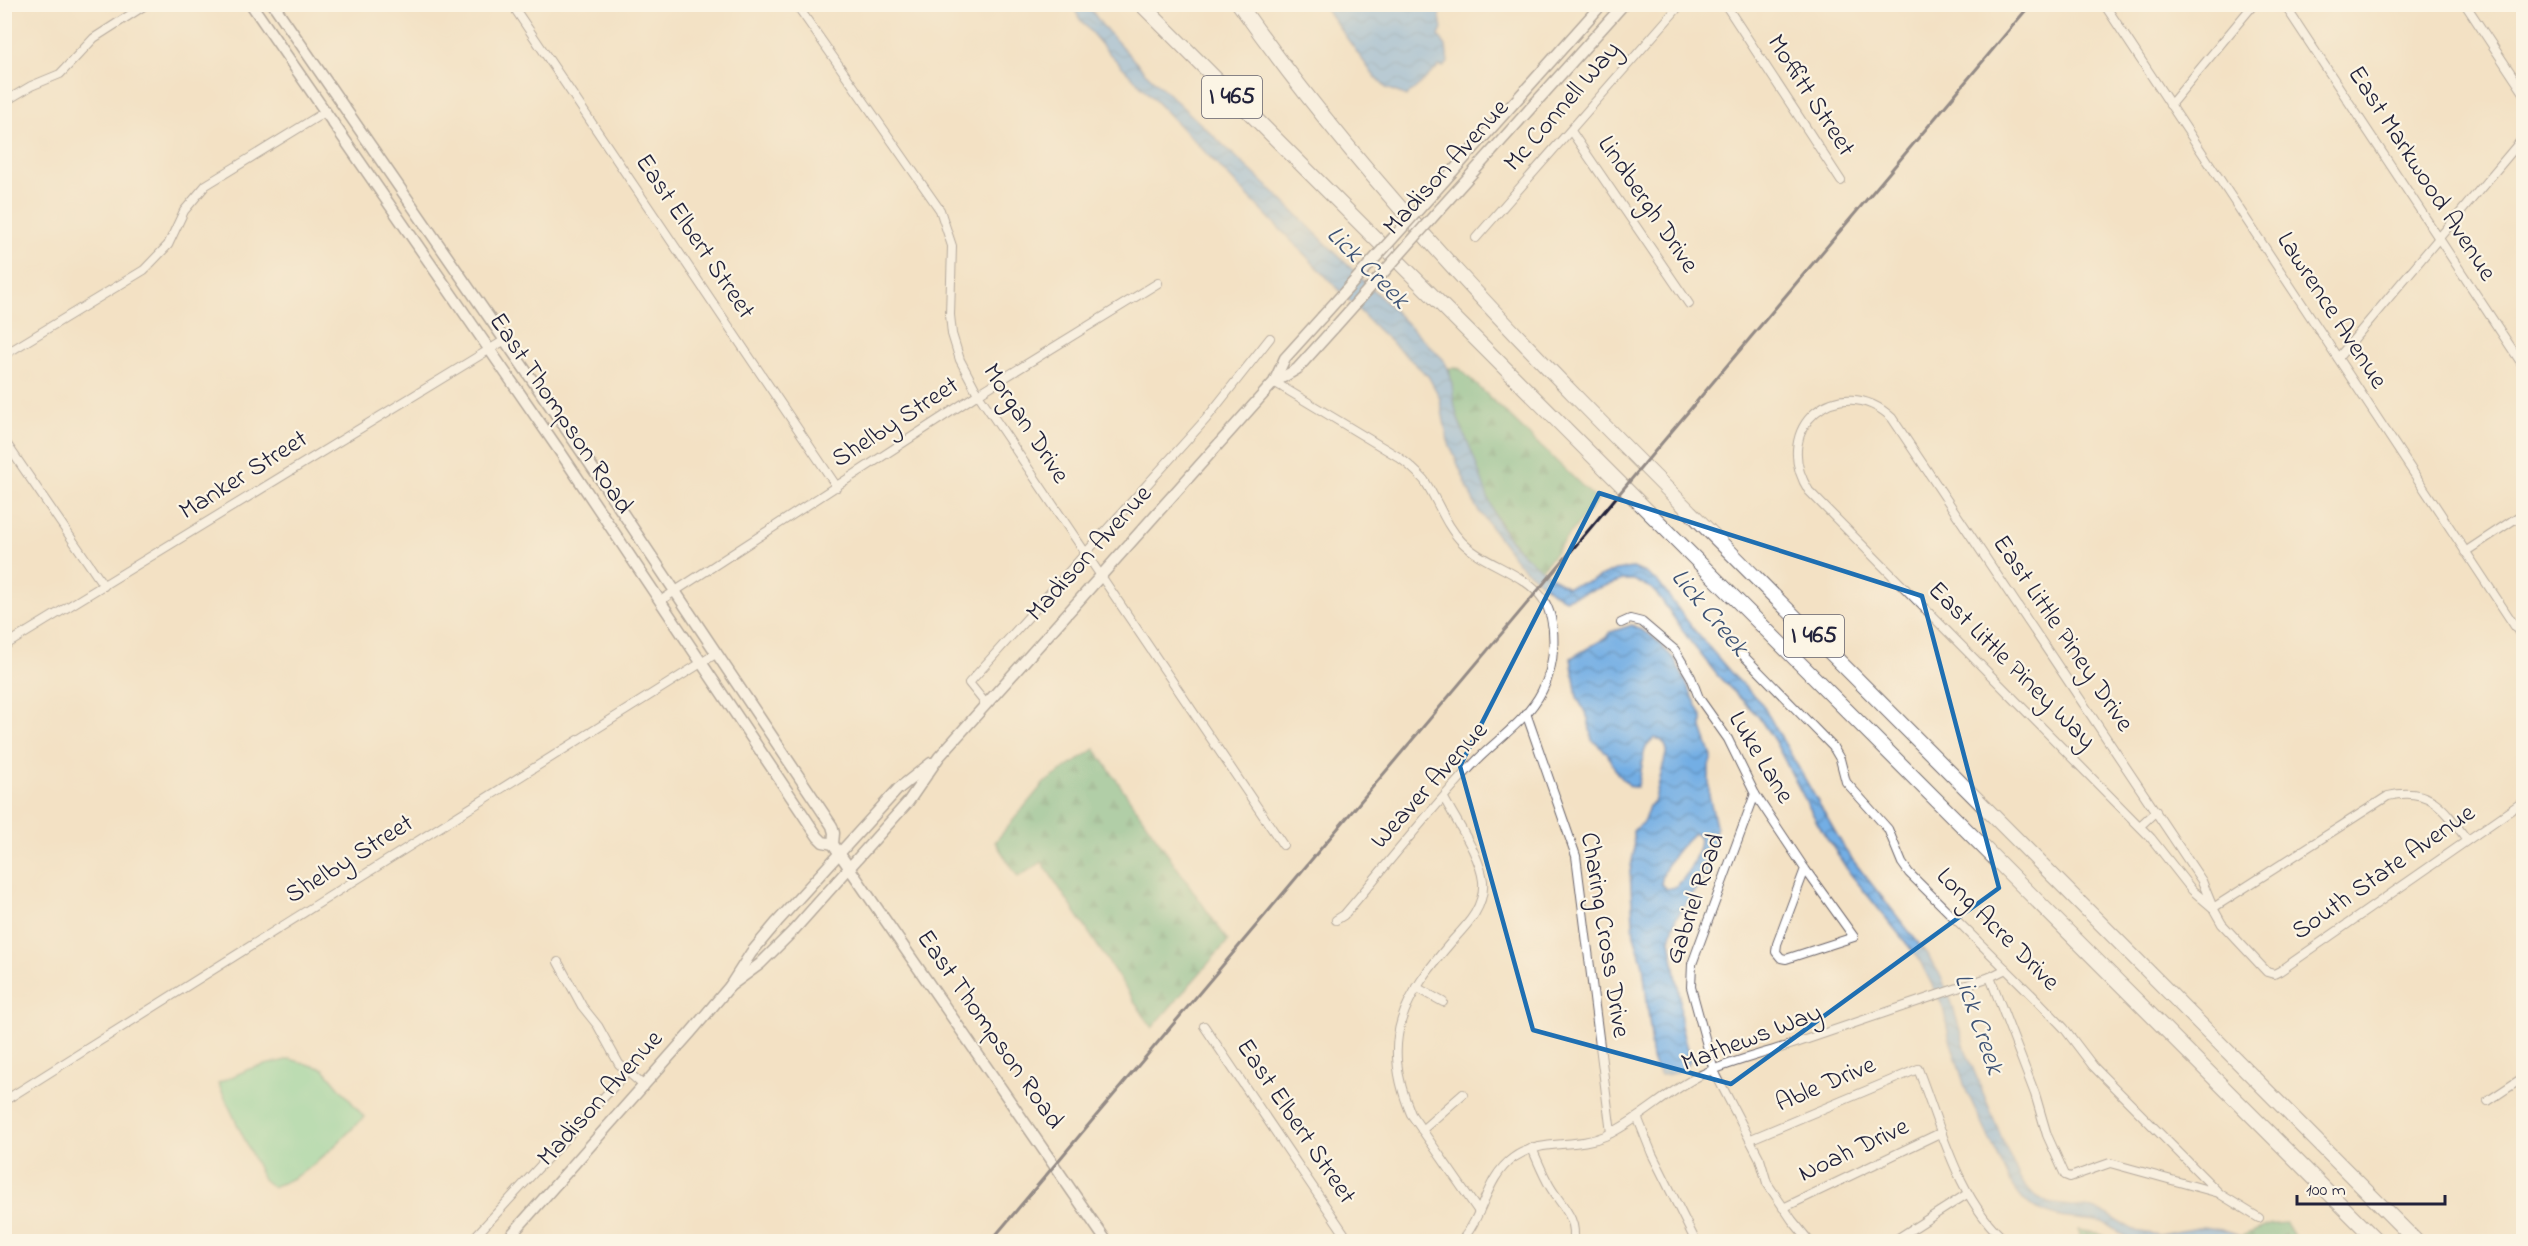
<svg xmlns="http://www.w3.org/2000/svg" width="2528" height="1246" font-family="'Indie Flower',sans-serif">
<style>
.green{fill:#7ad49b;stroke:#4e7b6b;stroke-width:1.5}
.forest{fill:url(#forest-firs);stroke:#426c5f;stroke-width:1.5}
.water{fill:url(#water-waves);stroke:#4a6890;stroke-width:1.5;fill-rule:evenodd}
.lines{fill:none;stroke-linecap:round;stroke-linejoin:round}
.minor-casing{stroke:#6b656b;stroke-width:10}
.secondary-casing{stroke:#6b656b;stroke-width:13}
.motorway-casing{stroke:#6b656b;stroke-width:16}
.minor{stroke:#fff;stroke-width:8}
.secondary{stroke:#fff;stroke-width:10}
.motorway{stroke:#fff;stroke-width:14}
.rail{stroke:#22223b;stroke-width:3}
.secondary-bridge-casing{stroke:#6b656b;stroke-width:13;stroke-linecap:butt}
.secondary-bridge{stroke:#fff;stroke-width:10}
.marked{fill:none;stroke:#1f6fb2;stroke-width:4.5;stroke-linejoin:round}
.labels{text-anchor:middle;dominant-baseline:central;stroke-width:4.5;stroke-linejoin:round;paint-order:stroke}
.shield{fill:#fcf5e5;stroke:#63616e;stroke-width:1.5}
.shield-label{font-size:24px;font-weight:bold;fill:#22223b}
.street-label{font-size:26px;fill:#22223b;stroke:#fcf5e5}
.water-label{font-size:27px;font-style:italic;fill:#3e5376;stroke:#fcf5e5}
</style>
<defs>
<pattern id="forest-firs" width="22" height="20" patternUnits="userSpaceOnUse" patternTransform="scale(1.5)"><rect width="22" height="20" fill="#63b683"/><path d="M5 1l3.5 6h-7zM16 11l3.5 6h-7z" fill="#51946c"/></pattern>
<pattern id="water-waves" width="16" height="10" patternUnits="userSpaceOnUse" patternTransform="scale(1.5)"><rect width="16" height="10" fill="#73aee4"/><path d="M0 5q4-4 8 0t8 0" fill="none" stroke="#5e8dba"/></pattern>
</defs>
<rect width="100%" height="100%" fill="#fcf5e5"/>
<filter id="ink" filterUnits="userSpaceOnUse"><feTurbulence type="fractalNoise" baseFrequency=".0167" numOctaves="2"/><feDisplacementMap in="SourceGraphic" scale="12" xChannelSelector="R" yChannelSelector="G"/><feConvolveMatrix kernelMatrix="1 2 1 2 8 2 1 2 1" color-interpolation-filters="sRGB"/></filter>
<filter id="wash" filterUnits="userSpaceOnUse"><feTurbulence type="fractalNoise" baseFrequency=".008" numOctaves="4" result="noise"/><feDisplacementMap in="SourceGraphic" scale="24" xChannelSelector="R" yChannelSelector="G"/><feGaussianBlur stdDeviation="1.35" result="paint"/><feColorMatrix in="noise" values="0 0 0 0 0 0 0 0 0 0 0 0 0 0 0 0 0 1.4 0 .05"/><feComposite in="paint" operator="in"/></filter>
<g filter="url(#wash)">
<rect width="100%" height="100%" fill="#f3e1c4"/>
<!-- green -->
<path class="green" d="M 290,1059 L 324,1069 L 364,1117 C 336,1144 310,1175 272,1187 L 263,1179 L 218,1083 L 249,1069 Z"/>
<!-- forest -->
<g class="forest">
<path d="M 1449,368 L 1459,368 L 1597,500 L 1541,570 C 1511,549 1489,508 1478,474 C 1476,468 1476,462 1473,456 C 1466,439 1457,423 1454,404 C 1451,392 1452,380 1449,368 Z"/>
<path d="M 1095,749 L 1228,941 L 1152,1028 L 1042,862 L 1018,877 L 995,842 L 1044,783 Z"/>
<path d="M 2286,1223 L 2297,1241 L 2226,1242 L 2272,1224 Z"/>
<path d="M 2078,1230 L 2097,1233 L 2116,1241 L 2082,1241 Z"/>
</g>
<!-- water -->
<g class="water">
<path d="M 1073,5 L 1088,5 L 1101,24 L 1145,72 L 1280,198 L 1443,359 C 1455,377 1451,396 1457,415 C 1461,430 1469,443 1474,458 C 1482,479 1488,501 1498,522 C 1512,550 1541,570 1567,587 L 1591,581 L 1615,570 L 1633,568 L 1645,573 L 1658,582 L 1694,630 L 1733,675 L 1762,704 L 1848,854 L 1926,953 L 1939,973 L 1950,997 L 1967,1054 L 2005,1146 L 2020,1179 L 2031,1193 L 2048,1203 L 2093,1209 L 2107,1214 L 2135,1231 L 2159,1235 L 2203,1227 L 2222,1230 L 2255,1241 L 2132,1241 L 2103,1222 L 2059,1217 L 2037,1209 L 2023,1200 L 2013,1187 L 1966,1090 L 1949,1036 L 1943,1007 L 1919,959 L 1849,872 L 1818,824 L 1774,740 L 1758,716 L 1718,676 L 1690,641 L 1661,599 L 1651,588 L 1634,580 L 1623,580 L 1565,599 L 1552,592 L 1517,562 L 1476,507 L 1448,441 L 1439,396 L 1428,376 L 1377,329 L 1106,50 L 1079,18 Z"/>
<path d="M 1323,5 L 1438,5 L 1442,29 L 1439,36 L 1446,46 L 1448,63 L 1444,67 L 1439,66 L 1407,96 L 1386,88 L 1372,73 Z"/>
<path d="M 1632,625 L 1653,637 L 1675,660 L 1702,716 L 1702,728 L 1712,757 L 1709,766 L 1709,795 L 1716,826 L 1713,859 L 1707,872 L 1675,920 L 1670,940 L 1680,997 L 1681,1026 L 1690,1061 C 1683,1071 1674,1075 1661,1075 C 1652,1067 1649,1049 1651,1037 L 1643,965 L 1634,935 L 1630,872 L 1634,851 L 1633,831 L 1644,821 L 1649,806 L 1654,803 L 1667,750 C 1665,743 1663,740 1655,738 C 1638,747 1645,771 1637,787 L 1631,787 L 1617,773 L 1607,753 L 1592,740 L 1588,718 L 1577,697 L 1571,658 L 1607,637 L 1611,632 ZM 1694,833 L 1699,836 C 1703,848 1686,880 1675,887 C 1674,887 1666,889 1666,889 L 1661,884 C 1663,864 1680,846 1694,833 Z"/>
</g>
</g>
<g filter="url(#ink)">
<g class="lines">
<!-- minor casing -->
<g class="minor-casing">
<g id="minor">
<path d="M 796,4 L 940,210 L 952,246 L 950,315 L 952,334 L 960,360 L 978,394 L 1283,845"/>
<path d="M 1725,4 L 1841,181"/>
<path d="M 2104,4 L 2524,640"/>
<path d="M 2284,4 L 2524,367"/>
<path d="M 2465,4 L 2524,93"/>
<path d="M 517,12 L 837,487"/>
<path d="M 4,102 L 31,86 L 60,74 L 94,38 L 147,4"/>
<path d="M 2170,105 L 2254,4"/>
<path d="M 1571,131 L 1689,304"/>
<path d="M 1476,238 L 1681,4"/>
<path d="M 4,355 L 144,270 L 168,245 L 184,211 L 206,185 L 325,112"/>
<path d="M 2338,358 L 2524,137"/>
<path d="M 1274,382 L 1397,456 C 1407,463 1416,471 1424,480 C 1438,500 1445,525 1462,542 C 1484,565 1524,572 1543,599 C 1559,623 1555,667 1542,691 C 1528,719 1499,738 1477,760 C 1430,809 1388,864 1344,915 L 1336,920"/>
<path d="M 4,440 L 104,586"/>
<path d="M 2465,552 L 2524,513"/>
<path d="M 660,601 L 978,394 L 1158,283"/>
<path d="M 1621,623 L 1630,619 L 1642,622 L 1675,650 L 1691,677 L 1699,698 L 1728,739 L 1755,794 L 1805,869 L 1854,937 L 1786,959 L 1781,958 L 1776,952 L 1777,944 L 1805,869"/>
<path d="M 4,646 L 505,340"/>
<path d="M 1736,648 L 1833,747 L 1840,759 L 1846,782 L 1888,829 L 1902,863 L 1909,873 L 2038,1001 L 2064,1028 L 2093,1066 L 2220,1194 L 2259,1218"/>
<path d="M 986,704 L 969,683 L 1206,419 L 1270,338"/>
<path d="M 1526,713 L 1576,856 L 1611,1133"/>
<path d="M 1755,794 L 1692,964 L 1691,987 L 1714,1071 L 1760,1159 L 1767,1183 L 1792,1220 L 1810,1242"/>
<path d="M 1444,798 C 1456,821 1480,855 1483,881 C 1485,906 1469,923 1453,940 C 1404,997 1379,1038 1411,1114 L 1479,1212"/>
<path d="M 2140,826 L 2156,811"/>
<path d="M 2467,840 C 2444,808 2430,786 2388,796 L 2213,908 L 2202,881 L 1892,418 C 1840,369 1768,427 1809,491 L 2151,838 L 2192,890 L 2213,908 L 2222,924 L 2267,972 L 2274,974 L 2280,971 L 2524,801"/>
<path d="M 558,962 L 582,1006 L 598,1026 L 619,1064 L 644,1086"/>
<path d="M 1990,977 L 2035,1094 L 2047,1135 L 2065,1175 L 2070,1177 L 2110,1163 L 2219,1193"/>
<path d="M 1416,987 L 1443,1002"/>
<path d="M 1204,1026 L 1350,1242"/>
<path d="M 4,1101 L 717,653"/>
<path d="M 2488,1101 L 2524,1077"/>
<path d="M 1638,1119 L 1652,1154 L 1696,1242"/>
<path d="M 1422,1130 L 1463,1094"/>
<path d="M 1751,1139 L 1918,1069 C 1941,1127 1958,1201 2007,1242"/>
<path d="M 1532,1148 C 1537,1160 1542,1172 1548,1183 C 1558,1203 1579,1217 1573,1242"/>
<path d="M 1783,1208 L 1942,1132"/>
<path d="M 470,1242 L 628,1071"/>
<path d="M 1460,1242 C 1484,1217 1485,1178 1513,1158 C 1541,1138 1575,1149 1605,1136 C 1640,1120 1666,1092 1701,1075 C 1728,1062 1766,1053 1796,1043 C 1860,1021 1925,999 1990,977 L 2006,969"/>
<path d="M 1892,1242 L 1967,1194"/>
</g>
</g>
<!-- secondary casing -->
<g class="secondary-casing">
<g id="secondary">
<path d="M 251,4 L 563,456 L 818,837 L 823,842 L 833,844"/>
<path d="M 273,4 L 588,461 L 832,826 L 834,833 L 833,844 L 850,869 L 1107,1242"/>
<path d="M 1429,198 L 1602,4"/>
<path d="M 1440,209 L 1624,4"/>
<path d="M 1275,382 L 1297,369 L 1334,328"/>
<path d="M 730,986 L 760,964 L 793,931 L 908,802 L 939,757 L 1274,382 L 1285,358 L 1322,317"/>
<path d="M 505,1242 L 691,1032 L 730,986 L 751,953 L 777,922 L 898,789 L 931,763"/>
</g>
</g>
<!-- motorway casing -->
<g class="motorway-casing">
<g id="motorway">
<path d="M 1141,4 L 2378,1242"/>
<path d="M 1239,4 C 1388,216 1574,395 1756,578 C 1977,799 2197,1020 2417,1242"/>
</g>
</g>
<!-- minor -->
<use href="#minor" class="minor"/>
<!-- secondary -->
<use href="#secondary" class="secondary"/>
<!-- motorway -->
<use href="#motorway" class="motorway"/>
<!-- rail -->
<path class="rail" d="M 990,1242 L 2031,4"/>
<!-- secondary-bridge casing -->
<g class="secondary-bridge-casing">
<g id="secondary-bridge">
<path d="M 1322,317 L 1429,198"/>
<path d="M 1334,328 L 1440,209"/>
</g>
</g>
<!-- secondary-bridge -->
<use href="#secondary-bridge" class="secondary-bridge"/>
</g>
</g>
<!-- marked area -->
<path d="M0 0H2528V1246H0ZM 1599,493 L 1922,596 L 1999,888 L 1731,1084 L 1533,1030 L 1460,766 Z" fill="#f3e1c4" fill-opacity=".55" fill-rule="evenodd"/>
<path class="marked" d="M 1599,493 L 1922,596 L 1999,888 L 1731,1084 L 1533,1030 L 1460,766 Z"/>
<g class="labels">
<!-- shield labels -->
<g class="shield">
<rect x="1202" y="76" width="60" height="42" rx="4.5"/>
<rect x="1784" y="615" width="60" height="42" rx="4.5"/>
</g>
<g class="shield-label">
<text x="1232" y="97">I 465</text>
<text x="1814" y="636">I 465</text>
</g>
<!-- street labels -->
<g class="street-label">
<text transform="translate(1810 96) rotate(57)">Moffitt Street</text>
<text transform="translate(1563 107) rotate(-49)">Mc Connell Way</text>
<text transform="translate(1447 168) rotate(-48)">Madison Avenue</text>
<text transform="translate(2421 174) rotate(57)">East Markwood Avenue</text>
<text transform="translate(1647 205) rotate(56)">Lindbergh Drive</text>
<text transform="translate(694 237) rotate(56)">East Elbert Street</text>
<text transform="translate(2331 311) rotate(57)">Lawrence Avenue</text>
<text transform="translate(560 414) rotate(56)">East Thompson Road</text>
<text transform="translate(896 423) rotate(-33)">Shelby Street</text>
<text transform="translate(1025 424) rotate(57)">Morgan Drive</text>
<text transform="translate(244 476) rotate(-32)">Manker Street</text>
<text transform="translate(1090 554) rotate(-48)">Madison Avenue</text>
<text transform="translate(2062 634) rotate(56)">East Little Piney Drive</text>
<text transform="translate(2011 666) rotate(45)">East Little Piney Way</text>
<text transform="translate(1760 758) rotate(59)">Luke Lane</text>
<text transform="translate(1430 786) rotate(-48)">Weaver Avenue</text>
<text transform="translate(350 860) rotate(-32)">Shelby Street</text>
<text transform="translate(2384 873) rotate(-35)">South State Avenue</text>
<text transform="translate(1696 899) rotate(-71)">Gabriel Road</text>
<text transform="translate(1997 930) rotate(45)">Long Acre Drive</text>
<text transform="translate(1604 935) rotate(81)">Charing Cross Drive</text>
<text transform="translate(989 1030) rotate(55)">East Thompson Road</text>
<text transform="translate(1752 1039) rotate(-21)">Mathews Way</text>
<text transform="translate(1826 1085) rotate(-23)">Able Drive</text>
<text transform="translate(601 1099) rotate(-48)">Madison Avenue</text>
<text transform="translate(1295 1122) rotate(56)">East Elbert Street</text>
<text transform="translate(1854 1151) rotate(-25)">Noah Drive</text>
</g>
<!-- water labels -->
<g class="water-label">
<text transform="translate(1367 268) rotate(45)">Lick Creek</text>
<text transform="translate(1709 613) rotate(50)">Lick Creek</text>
<text transform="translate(1978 1024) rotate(71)">Lick Creek</text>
</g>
</g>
<!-- margin -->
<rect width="2528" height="1246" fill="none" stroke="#fcf5e5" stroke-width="24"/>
<!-- scale -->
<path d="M2297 1195v9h148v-9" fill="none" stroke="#22223b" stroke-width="3"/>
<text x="2306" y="1195" font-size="18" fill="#22223b" stroke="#fcf5e5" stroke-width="4.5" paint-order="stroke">100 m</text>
</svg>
